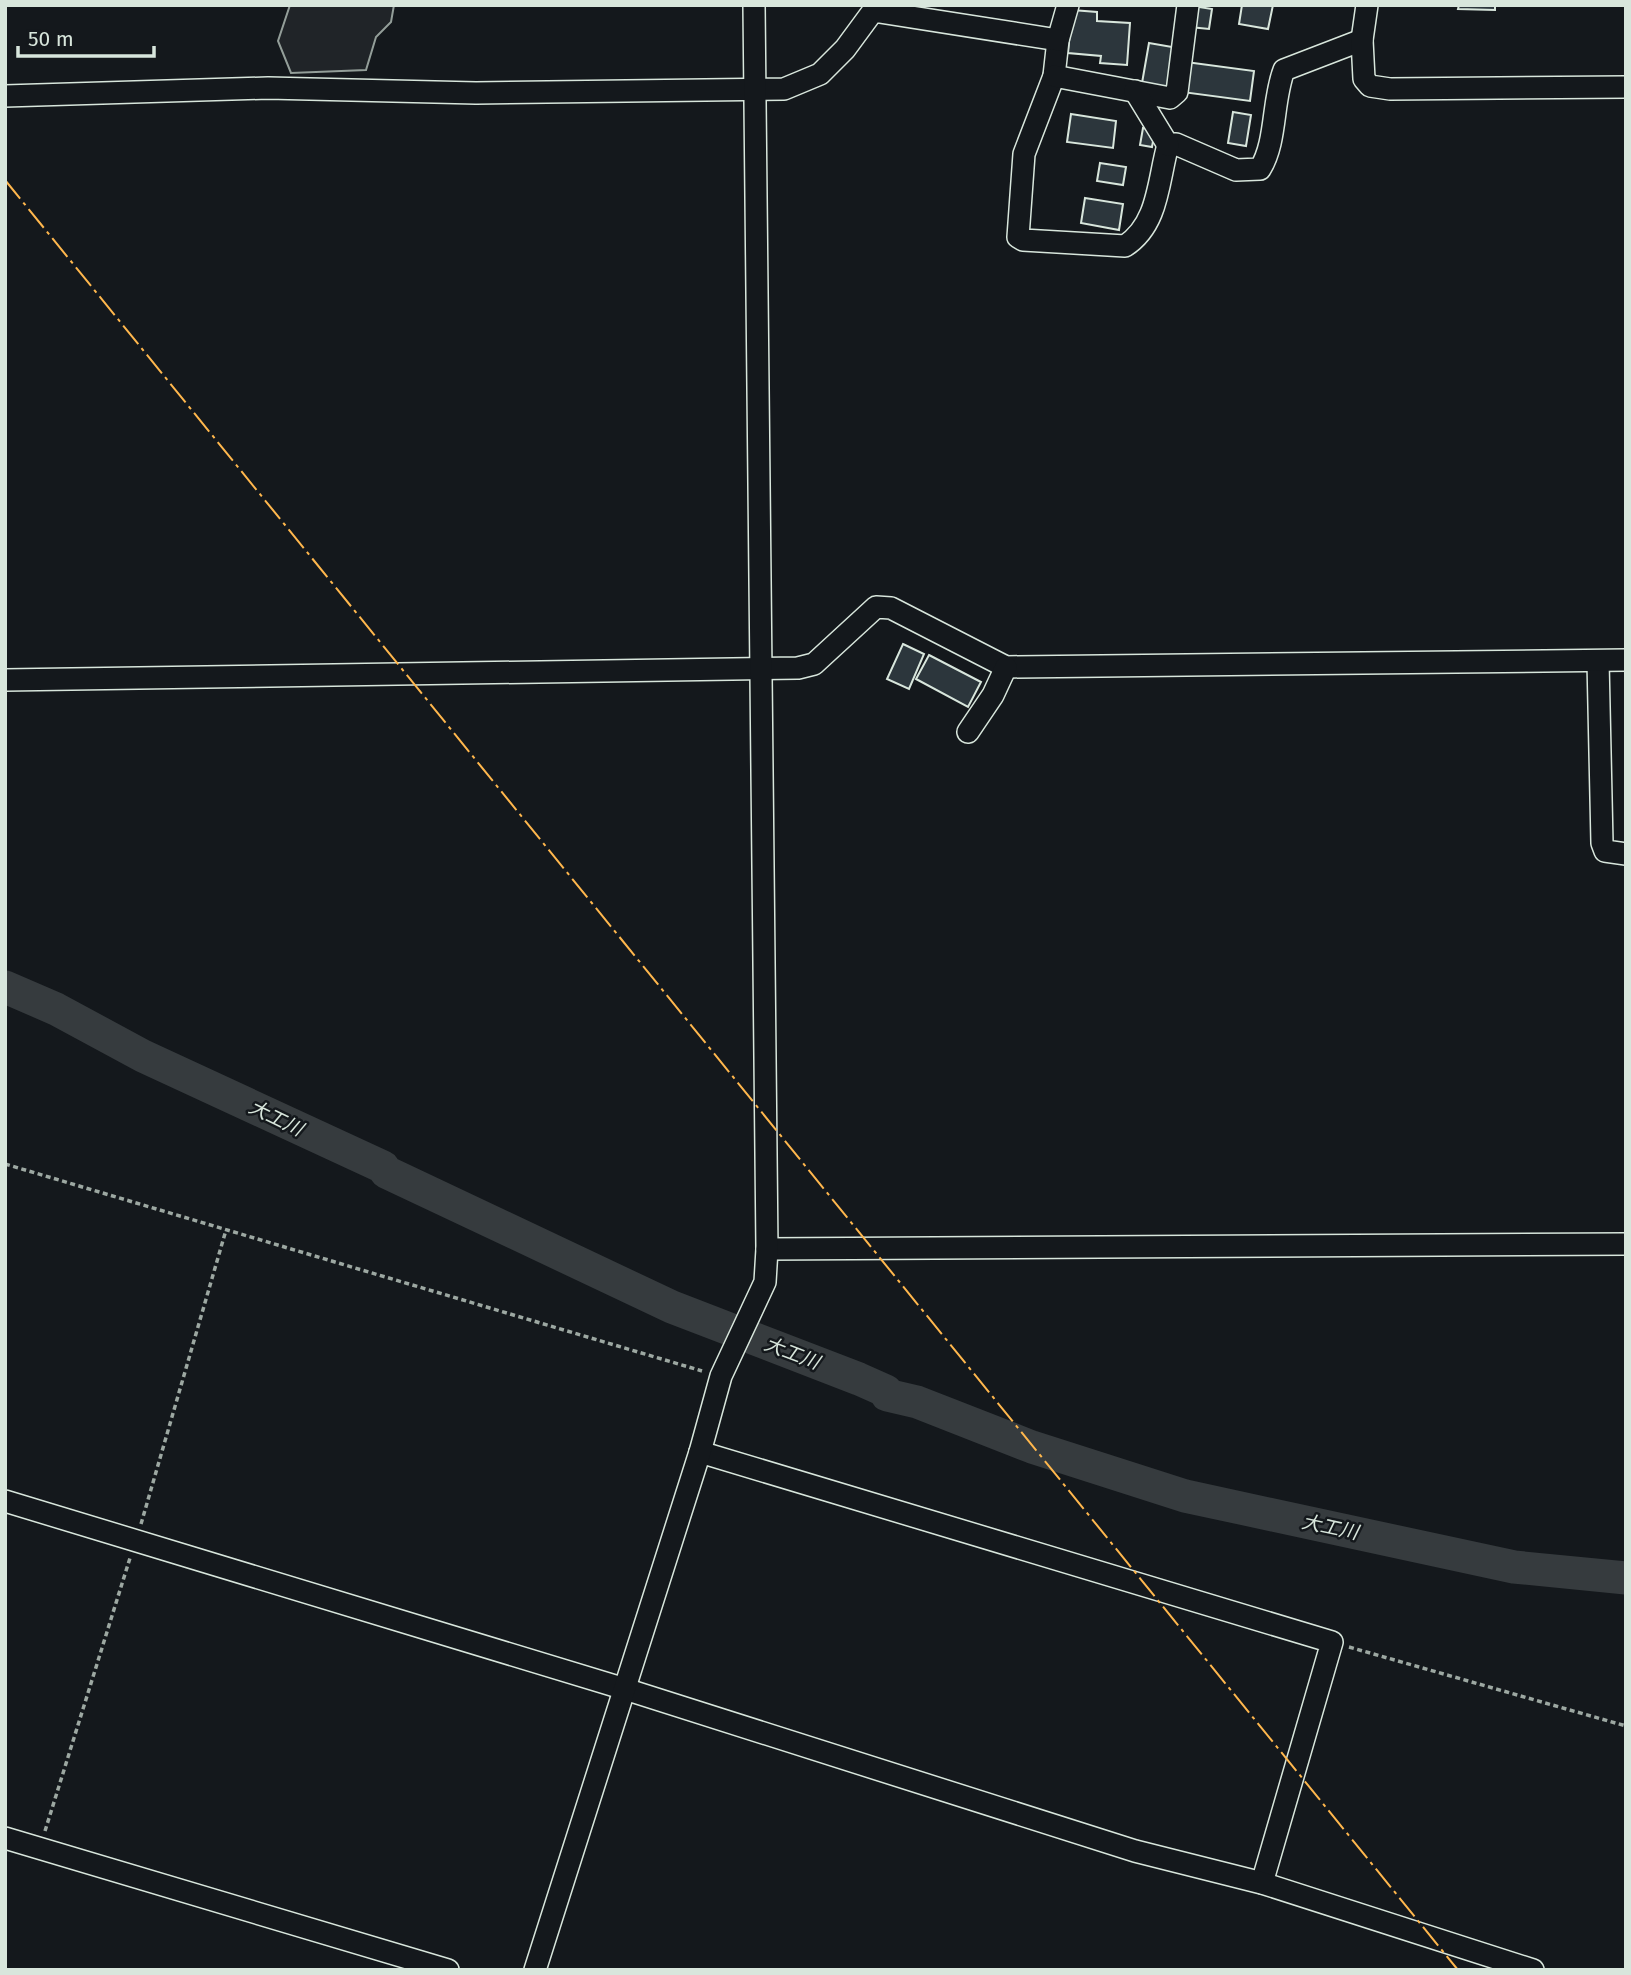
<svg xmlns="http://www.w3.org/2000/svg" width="1631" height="1975" font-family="'Fira Sans','Noto Sans JP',sans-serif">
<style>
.green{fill:#202428;stroke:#939e99;stroke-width:2}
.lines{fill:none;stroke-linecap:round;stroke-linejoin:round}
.river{stroke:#363b3e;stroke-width:33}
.building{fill:#2c363c;stroke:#d8e6dc;stroke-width:2}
.minor-casing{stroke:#d8e6dc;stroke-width:24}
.path{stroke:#9da8a2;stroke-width:3.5;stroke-dasharray:5 3.5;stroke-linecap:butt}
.minor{stroke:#14181c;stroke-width:21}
.power{stroke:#ffb74d;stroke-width:2;stroke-dasharray:24 5 3.5 5;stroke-linecap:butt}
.labels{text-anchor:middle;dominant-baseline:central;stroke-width:5;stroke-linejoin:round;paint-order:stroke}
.water-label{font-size:19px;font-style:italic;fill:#d8e6dc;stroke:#14181c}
</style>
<rect width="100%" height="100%" fill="#14181c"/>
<!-- green -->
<path class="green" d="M 290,5 L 394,5 L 391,22 L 376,37 L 366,70 L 291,73 L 278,41 Z"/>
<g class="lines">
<!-- river -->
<path class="river" d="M 5,987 L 56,1009 L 143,1056 L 383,1167 L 386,1172 L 672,1307 L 859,1379 L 886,1391 L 887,1395 L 917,1402 L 1032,1447 L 1185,1496 L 1514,1567 L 1626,1578"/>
</g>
<!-- building -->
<g class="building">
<path d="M 1242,5 L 1273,5 L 1268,29 L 1239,24 Z"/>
<path d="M 1459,5 L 1495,5 L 1495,10 L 1458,9 Z"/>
<path d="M 1193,6 L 1212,9 L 1209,29 L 1190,27 Z"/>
<path d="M 1072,10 L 1097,12 L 1097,21 L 1130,23 L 1127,65 L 1100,63 L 1101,56 L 1068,53 Z"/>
<path d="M 1149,43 L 1178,48 L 1171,88 L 1142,83 Z"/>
<path d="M 1186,62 L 1254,71 L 1250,101 L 1182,92 Z"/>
<path d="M 1233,112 L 1251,115 L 1246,146 L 1228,143 Z"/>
<path d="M 1071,114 L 1116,121 L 1113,148 L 1067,142 Z"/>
<path d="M 1143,128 L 1155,130 L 1152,147 L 1140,145 Z"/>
<path d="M 1100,163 L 1126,167 L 1123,185 L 1097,181 Z"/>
<path d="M 1085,198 L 1123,204 L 1119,230 L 1081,223 Z"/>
<path d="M 903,644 L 924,654 L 909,689 L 887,679 Z"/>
<path d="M 929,655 L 981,682 L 968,707 L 916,679 Z"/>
</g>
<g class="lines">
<!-- minor casing -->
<g class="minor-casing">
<g id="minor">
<path d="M 1068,5 L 1058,40 L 1054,76 L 1024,154 L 1018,237 L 1023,240 L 1125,246 C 1159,224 1158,180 1168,145 L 1176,144 L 1236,170 L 1260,169 C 1277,142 1272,101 1284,70 L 1362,40"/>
<path d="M 1367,5 L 1362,40 L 1364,79 L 1370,86 L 1390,89 L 1626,87"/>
<path d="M 1054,76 L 1170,98 L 1177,92 L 1188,5"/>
<path d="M 1135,91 L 1168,145"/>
<path d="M 5,96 L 268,88 L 476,93 L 784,89 L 820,74 L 845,49 L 873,11 L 1058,40"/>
<path d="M 1598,661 L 1602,843 L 1605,851 L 1626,854"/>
<path d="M 5,680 L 798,668 L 814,664 L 876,607 L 891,608 L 1006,667 L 1626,660"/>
<path d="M 968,732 L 993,695 L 1006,667"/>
<path d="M 767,1249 L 1626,1244"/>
<path d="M 700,1452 L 1332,1642 L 1262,1883"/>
<path d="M 5,1501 L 625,1689 L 1135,1851 L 1262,1883 L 1533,1970"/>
<path d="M 5,1838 L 448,1970"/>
<path d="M 535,1970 L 700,1452 L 721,1376 L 765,1282 L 767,1249 L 754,5"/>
</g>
</g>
<!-- path -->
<g class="path">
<path d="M 5,1164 L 702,1371"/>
<path d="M 141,1524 L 226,1230"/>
<path d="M 1349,1647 L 1626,1726"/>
<path d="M 45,1831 L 130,1558"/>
</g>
<!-- minor -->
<use href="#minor" class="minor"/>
<!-- power -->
<path class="power" d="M 5,180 L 1458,1970"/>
</g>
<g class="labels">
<!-- water labels -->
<g class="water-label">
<text transform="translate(276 1118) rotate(26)">大工川</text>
<text transform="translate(792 1353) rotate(21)">大工川</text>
<text transform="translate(1330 1527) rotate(12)">大工川</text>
</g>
</g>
<!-- border -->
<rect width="1631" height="1975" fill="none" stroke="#d8e6dc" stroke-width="14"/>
<!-- scale -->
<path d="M18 46v10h136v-10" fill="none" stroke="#d8e6dc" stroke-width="3.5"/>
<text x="28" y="46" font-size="21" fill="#d8e6dc" stroke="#14181c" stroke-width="5" paint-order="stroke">50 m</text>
</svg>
